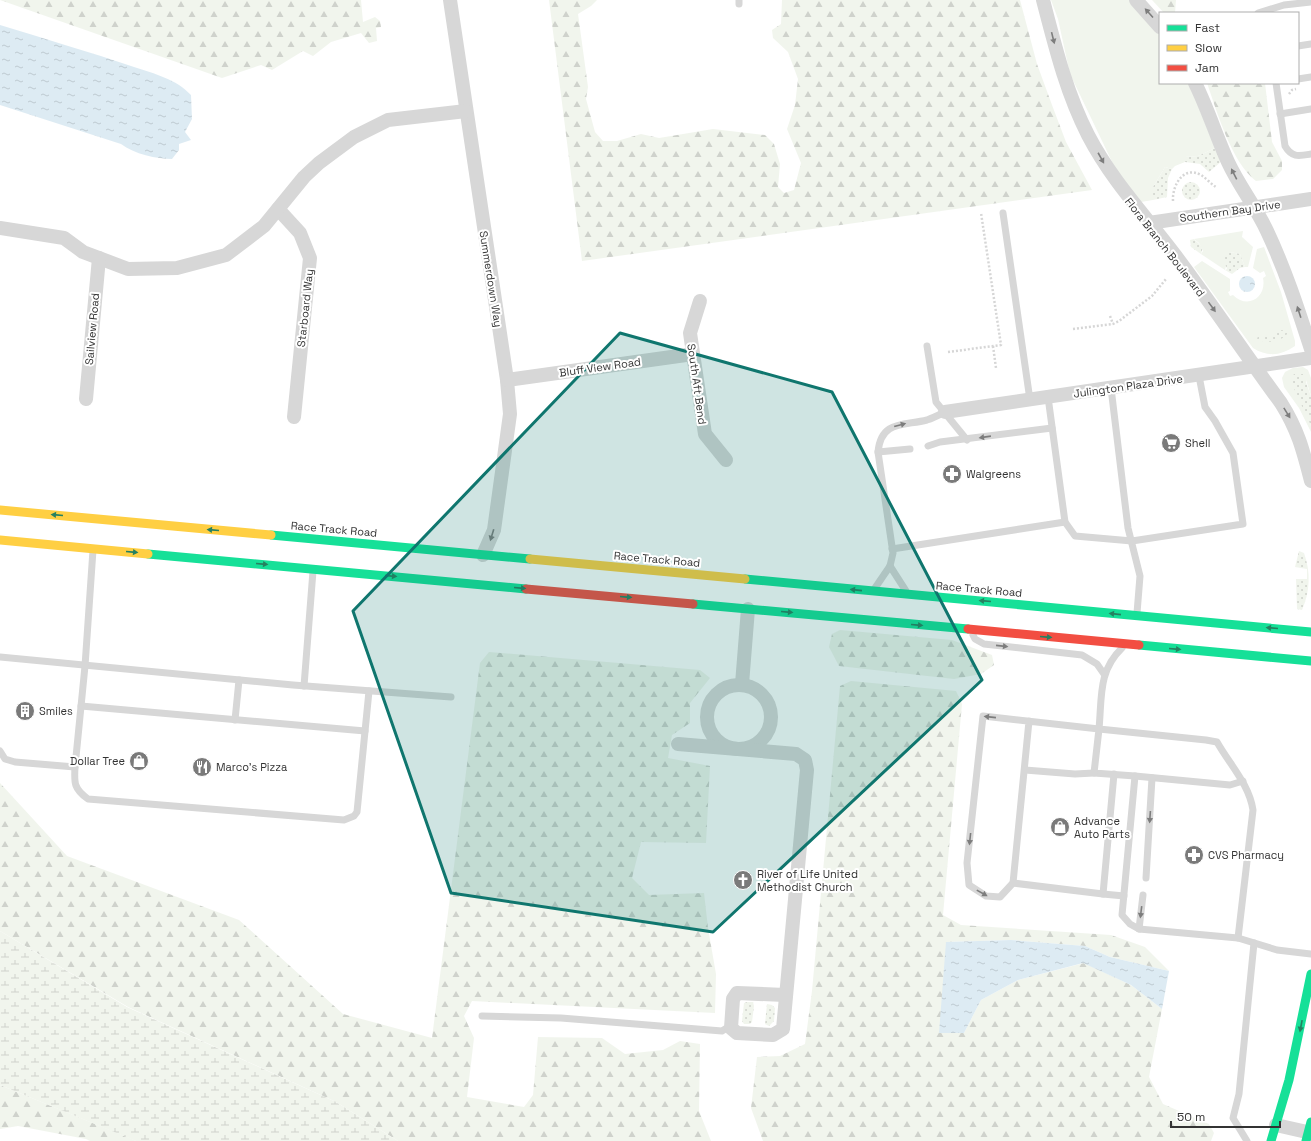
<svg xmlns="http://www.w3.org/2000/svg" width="1311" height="1141" font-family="'Space Grotesk',sans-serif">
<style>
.grass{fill:#f1f5ed}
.forest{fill:url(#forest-firs)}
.wetland{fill:url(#wetland-marsh)}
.park{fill:url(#park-dots)}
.water{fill:url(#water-ripples)}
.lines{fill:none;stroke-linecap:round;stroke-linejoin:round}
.path{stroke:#d6d6d6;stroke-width:2.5;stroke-dasharray:2 2;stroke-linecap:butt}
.lane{stroke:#d7d7d7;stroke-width:7}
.street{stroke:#d7d7d7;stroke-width:14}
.fast{stroke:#16e098;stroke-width:9}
.slow{stroke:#ffcf43;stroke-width:9}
.jam{stroke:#f24e42;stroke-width:9}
.oneway{fill:#7d7d7d}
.oneway2{fill:#268160}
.marked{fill:#0f766e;fill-opacity:0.2;stroke:#0f766e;stroke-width:3;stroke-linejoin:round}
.labels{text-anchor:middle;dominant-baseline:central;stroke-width:4;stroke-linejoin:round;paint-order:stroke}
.street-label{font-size:11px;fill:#333;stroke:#fff}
.poi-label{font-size:11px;fill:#333;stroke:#fff;text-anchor:start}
</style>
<defs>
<pattern id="forest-firs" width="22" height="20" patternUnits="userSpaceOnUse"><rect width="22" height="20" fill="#f1f5ed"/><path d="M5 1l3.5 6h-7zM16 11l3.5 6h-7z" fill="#cfd2cc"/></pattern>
<pattern id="wetland-marsh" width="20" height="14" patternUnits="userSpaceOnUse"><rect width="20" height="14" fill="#f1f5ed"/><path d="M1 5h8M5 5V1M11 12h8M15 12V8" fill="none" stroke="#cfd2cc"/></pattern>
<pattern id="park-dots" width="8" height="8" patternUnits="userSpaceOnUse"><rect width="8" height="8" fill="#f1f5ed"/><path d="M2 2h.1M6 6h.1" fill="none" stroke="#cfd2cc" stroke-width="1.8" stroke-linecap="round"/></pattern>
<pattern id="water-ripples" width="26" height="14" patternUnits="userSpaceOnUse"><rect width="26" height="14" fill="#ddebf3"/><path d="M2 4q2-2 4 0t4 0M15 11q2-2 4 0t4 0" fill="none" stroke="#becad1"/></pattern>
</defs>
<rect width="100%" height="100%" fill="#fff"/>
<!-- grass -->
<g class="grass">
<path d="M 1051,0 L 1129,0 L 1160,34 L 1160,83 L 1189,83 L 1215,148 L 1198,156 L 1185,157 L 1185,162 L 1175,166 L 1172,169 L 1165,167 L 1153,187 L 1153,200 L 1141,202 L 1115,168 L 1070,74 L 1058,19 Z"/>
<path d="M 1243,231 L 1242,237 L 1253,247 L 1248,267 L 1245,267 L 1240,254 L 1230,252 L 1225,270 L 1201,254 L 1203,251 L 1199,243 L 1194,239 Z"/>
<path d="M 1264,247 L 1281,292 L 1295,341 L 1295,346 C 1281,356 1267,357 1253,348 L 1194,267 L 1202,261 L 1230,279 L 1230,291 L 1228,292 L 1230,296 L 1233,295 C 1248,310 1267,297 1263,278 L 1266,276 L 1264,271 L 1260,273 L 1253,268 L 1257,249 Z"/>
<path d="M 1303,367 L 1308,370 L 1311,378 L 1311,396 L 1306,380 L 1304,407 L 1311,426 L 1311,432 L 1299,408 L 1284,387 L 1282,378 L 1285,372 L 1293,368 Z"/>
</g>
<!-- forest -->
<g class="forest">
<path d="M 0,0 L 361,0 L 363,22 L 375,17 L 380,21 L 381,27 L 376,28 L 377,41 L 369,43 L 361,33 L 331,42 L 313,56 L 303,51 L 272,70 L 261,65 L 222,78 Z"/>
<path d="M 549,0 L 597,0 L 591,6 L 578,14 L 588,87 L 586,99 L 595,132 L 603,141 L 617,141 L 641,134 L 659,138 L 713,129 L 765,135 L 774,144 L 780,164 L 778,187 L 784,193 L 794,190 L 801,163 L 787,129 L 795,105 L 798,79 L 788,52 L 773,38 L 772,30 L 781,24 L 782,0 L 1020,0 L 1037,64 L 1052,105 L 1066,142 L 1092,190 L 582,261 Z"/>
<path d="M 1152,0 L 1176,0 L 1175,13 L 1164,13 Z"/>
<path d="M 1207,83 L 1265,83 L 1272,142 L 1282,161 L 1282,170 L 1273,179 L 1256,181 C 1232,163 1217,112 1207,83 Z"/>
<path d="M 840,630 L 952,640 L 992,655 L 994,665 L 981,674 L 954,679 L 839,666 L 829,647 L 832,634 Z"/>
<path d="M 489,652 L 700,670 L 710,678 L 690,703 L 690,723 L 672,735 L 668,758 L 710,766 L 706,843 L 641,842 L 632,878 L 649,895 L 704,893 L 708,928 L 716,974 L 715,1013 L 472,1001 L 464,1016 L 474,1038 L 467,1097 L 524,1107 L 533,1095 L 538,1037 L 602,1038 L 625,1054 L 663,1050 L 680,1041 L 700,1044 L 699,1111 L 711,1141 L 398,1141 L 336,1102 L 128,1007 L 0,931 L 0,783 L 67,856 L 239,920 L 343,1014 L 432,1038 L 480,663 Z"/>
<path d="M 851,681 L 956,691 L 962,704 L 943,915 L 961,925 L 1111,935 L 1145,947 L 1169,971 L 1110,957 L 1085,946 L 1011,940 L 946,942 L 964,1033 L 981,1000 L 1018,980 L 1084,963 L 1131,985 L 1162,1009 L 1149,1077 L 1163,1104 L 1209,1124 L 1214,1133 L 1211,1141 L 763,1141 L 751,1108 L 757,1057 L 780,1056 L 805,1044 L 812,991 L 840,686 Z"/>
<path d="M 0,1085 L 132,1139 L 136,1141 L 90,1141 L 86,1139 L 18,1126 L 0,1129 Z"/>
</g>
<!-- wetland -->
<path class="wetland" d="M 0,931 L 127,1007 L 336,1102 L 398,1141 L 136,1141 L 0,1085 Z"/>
<!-- park -->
<g class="park">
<path d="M 1215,148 L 1222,161 L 1209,172 L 1200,164 L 1185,162 L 1185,157 L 1198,156 Z"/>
<path d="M 1165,167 L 1172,169 L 1168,178 L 1167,197 L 1153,200 L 1153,187 Z"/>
<circle cx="1191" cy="191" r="9"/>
<path d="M 1194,239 C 1198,244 1205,246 1201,254 L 1191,247 L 1190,240 Z"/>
<path d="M 1230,252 L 1240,254 L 1245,267 L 1240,268 L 1232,274 L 1225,270 L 1227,269 C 1224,260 1222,258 1230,252 Z"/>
<path d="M 1281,330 L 1288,331 L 1288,332 C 1284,342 1265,344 1257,339 L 1258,336 L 1271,335 Z"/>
<path d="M 1294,374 L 1303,374 L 1311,396 L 1311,426 L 1292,384 L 1291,378 Z"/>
<path d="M 1299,551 L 1304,553 C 1311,572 1310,592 1302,610 L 1297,609 L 1296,579 L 1307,579 L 1307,569 L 1295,567 Z"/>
<path d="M 747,1002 L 753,1002 L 754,1006 L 752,1022 L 750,1024 L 744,1024 L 742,1021 L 744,1003 Z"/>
<path d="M 767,1004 L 772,1005 L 775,1008 L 774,1021 L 769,1026 L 765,1024 Z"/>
</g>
<!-- water -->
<g class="water">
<path d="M 0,25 C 45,39 90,52 134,67 C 155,74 176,79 191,95 L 192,119 L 185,132 L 191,140 L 179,144 L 179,150 L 172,159 C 157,159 134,154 121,144 L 0,105 Z"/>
<circle cx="1247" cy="284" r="8"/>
<path d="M 1011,940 L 1085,946 L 1110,957 L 1169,971 L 1162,1009 L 1131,985 L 1083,963 L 1018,980 L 981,1000 L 964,1033 L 939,1033 L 946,942 Z"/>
</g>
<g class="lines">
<!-- path -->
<g class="path">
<path d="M 1289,94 L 1292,90 L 1296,89"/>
<path d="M 1173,201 C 1172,186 1183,165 1201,175 C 1206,178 1211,184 1216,187"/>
<path d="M 1110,316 L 1113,324"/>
<path d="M 1073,329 L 1113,324 L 1119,321 L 1152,296 L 1166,279"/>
<path d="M 993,346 L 996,368"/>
<path d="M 948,352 L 1001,345 L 981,213"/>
</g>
<!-- lane -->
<g class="lane">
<path d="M 739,0 L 739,4"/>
<path d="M 1258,13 L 1284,5 L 1311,2"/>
<path d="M 1298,46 L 1311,44"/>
<path d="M 1298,79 L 1311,77"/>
<path d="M 1276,83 L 1285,146 C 1292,158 1299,156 1311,154"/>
<path d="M 1280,114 L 1311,109"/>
<path d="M 1003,213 L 1030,400"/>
<path d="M 927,346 L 936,402 L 967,440"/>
<path d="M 1111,388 L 1128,528 L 1140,576 L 1137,613"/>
<path d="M 1048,397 L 1065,522 L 1075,536 L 1132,541 L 1243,524 L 1233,453 L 1215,421 L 1205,407 L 1199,376"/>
<path d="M 928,446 L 940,442 L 1052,428"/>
<path d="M 878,452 L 910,449"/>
<path d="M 892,549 L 1065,522"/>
<path d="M 890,566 L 906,591"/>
<path d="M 875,588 L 890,566 L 893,553 L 878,452 C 881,420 904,426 927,420 C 933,418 939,415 945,412"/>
<path d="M 973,635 L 975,639 L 984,644 L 1082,655 L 1097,664 L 1104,674"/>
<path d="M 1122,648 C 1098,671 1102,697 1099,729 L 1206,740 L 1217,742 C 1230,765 1249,784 1253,810 L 1238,938"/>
<path d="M 0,657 L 293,685 L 451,697"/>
<path d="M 304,686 L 313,571"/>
<path d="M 81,706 L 365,731"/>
<path d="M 235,720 L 239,680"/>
<path d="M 1029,721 L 1013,883 L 1000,897 L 986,896 L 969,885 L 967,863 L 983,716 L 1099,729 L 1094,773 L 1135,776 L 1122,915 L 1130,924 L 1139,929 L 1238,938 L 1277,950 L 1311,954"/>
<path d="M 0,751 L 5,759 L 15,762 L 75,767 L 85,666 L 93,550"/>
<path d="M 75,767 C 74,783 74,789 88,799 L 344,820 L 354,816 L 357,812 L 369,691"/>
<path d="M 1025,770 L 1075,774 L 1094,773"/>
<path d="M 1135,776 L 1230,785 L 1243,781"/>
<path d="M 1146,878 L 1152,778"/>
<path d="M 1013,883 L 1103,894 L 1114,774"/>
<path d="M 1103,894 L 1124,896"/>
<path d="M 1139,929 L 1143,895"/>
<path d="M 482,1016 L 561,1018 L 722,1031 L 730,1026"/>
<path d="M 1247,1141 L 1233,1118 L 1239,1094 L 1254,943"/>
</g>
<!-- street -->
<g class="street">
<path d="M 450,0 L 507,380 L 510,414 L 494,530 L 483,555"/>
<path d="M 1043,0 C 1055,46 1066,92 1088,135 C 1112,181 1144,214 1175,255 C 1211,303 1245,354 1281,403 C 1298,430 1303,450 1311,481"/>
<path d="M 1136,0 L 1160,27"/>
<path d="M 1195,83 C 1208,109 1216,136 1228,162 C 1239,186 1256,207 1267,231 C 1285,269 1298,309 1311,349"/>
<path d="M 278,209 L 300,233 L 310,258 L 294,417"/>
<path d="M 1149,223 L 1311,199"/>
<path d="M 0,228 L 64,238 L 83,252 L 128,269 L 177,268 L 226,255 L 264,226 L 304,177 L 319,163 L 354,137 L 388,120 L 466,111"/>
<path d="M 700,301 L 690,333 L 705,434 L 726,460"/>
<path d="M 507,380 L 693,354"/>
<path d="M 86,399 L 99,258"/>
<path d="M 945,412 L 1311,358"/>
<path d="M 742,684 L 748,609"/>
<circle cx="739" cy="717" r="32"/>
<path d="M 678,744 L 796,754 L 805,760 L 807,770 L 783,1029 L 773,1035 L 737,1033 L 731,1028 L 733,999 L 737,993 L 785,995"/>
<path d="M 1276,1125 L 1311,1133"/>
</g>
<!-- fast -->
<g class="fast">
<path d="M 271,535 L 530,559"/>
<path d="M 148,554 L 526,589"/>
<path d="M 745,579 L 1311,632"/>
<path d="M 693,604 L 968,629"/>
<path d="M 1139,645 L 1311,661"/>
<path d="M 1271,1141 L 1289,1080 L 1311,974"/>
<path d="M 1306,1141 L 1311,1122"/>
</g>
<!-- slow -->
<g class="slow">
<path d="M 0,510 L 271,535"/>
<path d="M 0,540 L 148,554"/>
<path d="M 530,559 L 745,579"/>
</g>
<!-- jam -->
<g class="jam">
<path d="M 526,589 L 693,604"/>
<path d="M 968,629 L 1139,645"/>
</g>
</g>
<!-- one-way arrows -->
<defs><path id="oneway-solid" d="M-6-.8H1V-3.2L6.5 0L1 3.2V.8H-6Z"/></defs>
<g class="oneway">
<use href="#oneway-solid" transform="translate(1149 13) rotate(-132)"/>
<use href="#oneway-solid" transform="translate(1053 38) rotate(76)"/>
<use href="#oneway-solid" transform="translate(1101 158) rotate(61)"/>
<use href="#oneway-solid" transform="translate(1234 174) rotate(-117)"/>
<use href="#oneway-solid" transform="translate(1212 307) rotate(54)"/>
<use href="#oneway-solid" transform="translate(1299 312) rotate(-108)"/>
<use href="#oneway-solid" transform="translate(1287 413) rotate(58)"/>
<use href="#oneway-solid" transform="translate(900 425) rotate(-15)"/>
<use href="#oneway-solid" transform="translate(985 437) rotate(172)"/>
<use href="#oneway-solid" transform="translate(492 535) rotate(107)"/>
<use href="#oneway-solid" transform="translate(1002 646) rotate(6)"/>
<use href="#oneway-solid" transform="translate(990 717) rotate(-174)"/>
<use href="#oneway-solid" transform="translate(1150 817) rotate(94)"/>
<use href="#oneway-solid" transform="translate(970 839) rotate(96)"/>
<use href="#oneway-solid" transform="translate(982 893) rotate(29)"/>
<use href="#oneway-solid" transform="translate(1141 912) rotate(97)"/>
</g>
<g class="oneway2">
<use href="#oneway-solid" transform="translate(57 515) rotate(-175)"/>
<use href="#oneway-solid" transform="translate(213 530) rotate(-175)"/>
<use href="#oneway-solid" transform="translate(132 552) rotate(5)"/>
<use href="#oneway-solid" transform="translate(262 564) rotate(5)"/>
<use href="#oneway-solid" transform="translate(391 576) rotate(5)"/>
<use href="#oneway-solid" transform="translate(520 588) rotate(5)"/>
<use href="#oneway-solid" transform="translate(856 590) rotate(-174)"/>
<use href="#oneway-solid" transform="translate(626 597) rotate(5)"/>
<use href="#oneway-solid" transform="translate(985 601) rotate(-175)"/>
<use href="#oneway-solid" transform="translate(787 612) rotate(5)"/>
<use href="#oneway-solid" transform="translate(1115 614) rotate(-174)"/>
<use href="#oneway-solid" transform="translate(917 625) rotate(5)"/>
<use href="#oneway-solid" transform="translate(1272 628) rotate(-175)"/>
<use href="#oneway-solid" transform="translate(1046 637) rotate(5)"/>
<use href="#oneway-solid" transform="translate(1175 649) rotate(5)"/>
<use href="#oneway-solid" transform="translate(1301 1026) rotate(101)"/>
</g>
<!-- marked area -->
<path class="marked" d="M 620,333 L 832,392 L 982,680 L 713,932 L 451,893 L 353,611 Z"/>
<!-- icons -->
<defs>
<g id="supermarket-disc" transform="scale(1)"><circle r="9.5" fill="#7a7a7a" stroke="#fff"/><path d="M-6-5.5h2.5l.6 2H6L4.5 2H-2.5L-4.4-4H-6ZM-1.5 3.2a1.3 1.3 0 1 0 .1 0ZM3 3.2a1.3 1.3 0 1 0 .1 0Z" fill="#fff"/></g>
<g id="pharmacy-disc" transform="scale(1)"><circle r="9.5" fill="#7a7a7a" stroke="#fff"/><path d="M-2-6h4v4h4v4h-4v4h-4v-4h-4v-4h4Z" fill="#fff"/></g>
<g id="building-disc" transform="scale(1)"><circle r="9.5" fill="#7a7a7a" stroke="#fff"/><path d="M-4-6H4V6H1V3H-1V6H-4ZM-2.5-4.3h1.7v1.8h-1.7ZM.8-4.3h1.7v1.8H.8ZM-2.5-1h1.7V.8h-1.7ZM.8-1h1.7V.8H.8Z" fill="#fff"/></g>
<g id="shop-disc" transform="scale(1)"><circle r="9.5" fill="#7a7a7a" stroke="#fff"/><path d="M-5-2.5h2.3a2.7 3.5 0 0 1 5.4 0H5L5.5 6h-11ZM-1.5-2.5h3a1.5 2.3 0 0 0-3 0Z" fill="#fff"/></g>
<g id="restaurant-disc" transform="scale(1)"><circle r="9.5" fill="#7a7a7a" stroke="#fff"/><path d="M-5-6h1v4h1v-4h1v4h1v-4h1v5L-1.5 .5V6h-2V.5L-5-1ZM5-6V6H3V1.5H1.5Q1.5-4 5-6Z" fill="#fff"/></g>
<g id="church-disc" transform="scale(1)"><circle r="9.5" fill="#7a7a7a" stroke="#fff"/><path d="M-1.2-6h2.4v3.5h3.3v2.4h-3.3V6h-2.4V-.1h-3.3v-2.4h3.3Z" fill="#fff"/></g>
</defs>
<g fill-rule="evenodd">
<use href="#supermarket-disc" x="1171" y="443"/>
<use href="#pharmacy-disc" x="952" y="474"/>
<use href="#building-disc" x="25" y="711"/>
<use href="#shop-disc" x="139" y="761"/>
<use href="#restaurant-disc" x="202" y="767"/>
<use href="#shop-disc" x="1060" y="827"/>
<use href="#pharmacy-disc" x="1194" y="855"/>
<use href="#church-disc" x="743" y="880"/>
</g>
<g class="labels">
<!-- street labels -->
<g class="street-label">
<text transform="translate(1230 211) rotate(-8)">Southern Bay Drive</text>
<text transform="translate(1165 247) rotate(52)">Flora Branch Boulevard</text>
<text transform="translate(491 279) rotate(81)">Summerdown Way</text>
<text transform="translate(305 308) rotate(-84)">Starboard Way</text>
<text transform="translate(92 329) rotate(-85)">Sailview Road</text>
<text transform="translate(600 367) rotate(-8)">Bluff View Road</text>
<text transform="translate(697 384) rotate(82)">South Aft Bend</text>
<text transform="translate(1128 386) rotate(-8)">Julington Plaza Drive</text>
<text transform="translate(334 529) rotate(5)">Race Track Road</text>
<text transform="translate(657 559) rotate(5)">Race Track Road</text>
<text transform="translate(979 589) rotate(5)">Race Track Road</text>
</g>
<!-- poi labels -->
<g class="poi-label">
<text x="1185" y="443">Shell</text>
<text x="966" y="474">Walgreens</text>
<text x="39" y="711">Smiles</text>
<text x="125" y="761" text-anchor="end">Dollar Tree</text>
<text x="216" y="767">Marco's Pizza</text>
<text x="1074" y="821">Advance<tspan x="1074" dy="13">Auto Parts</tspan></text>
<text x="1208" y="855">CVS Pharmacy</text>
<text x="757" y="874">River of Life United<tspan x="757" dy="13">Methodist Church</tspan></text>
</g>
</g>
<!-- legend -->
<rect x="1159" y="12" width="140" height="72" fill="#ffffff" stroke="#adadad"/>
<rect x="1167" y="25" width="20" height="6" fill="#16e098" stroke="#adadad"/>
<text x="1195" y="32" font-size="12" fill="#333333">Fast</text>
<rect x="1167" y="45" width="20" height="6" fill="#ffcf43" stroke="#adadad"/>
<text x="1195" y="52" font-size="12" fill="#333333">Slow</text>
<rect x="1167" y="65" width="20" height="6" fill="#f24e42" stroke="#adadad"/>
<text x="1195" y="72" font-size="12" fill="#333333">Jam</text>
<!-- scale -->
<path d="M1171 1121v6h109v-6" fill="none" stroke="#333333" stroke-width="2"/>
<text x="1177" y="1121" font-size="12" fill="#333333" stroke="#ffffff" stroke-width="3" paint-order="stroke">50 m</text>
</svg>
